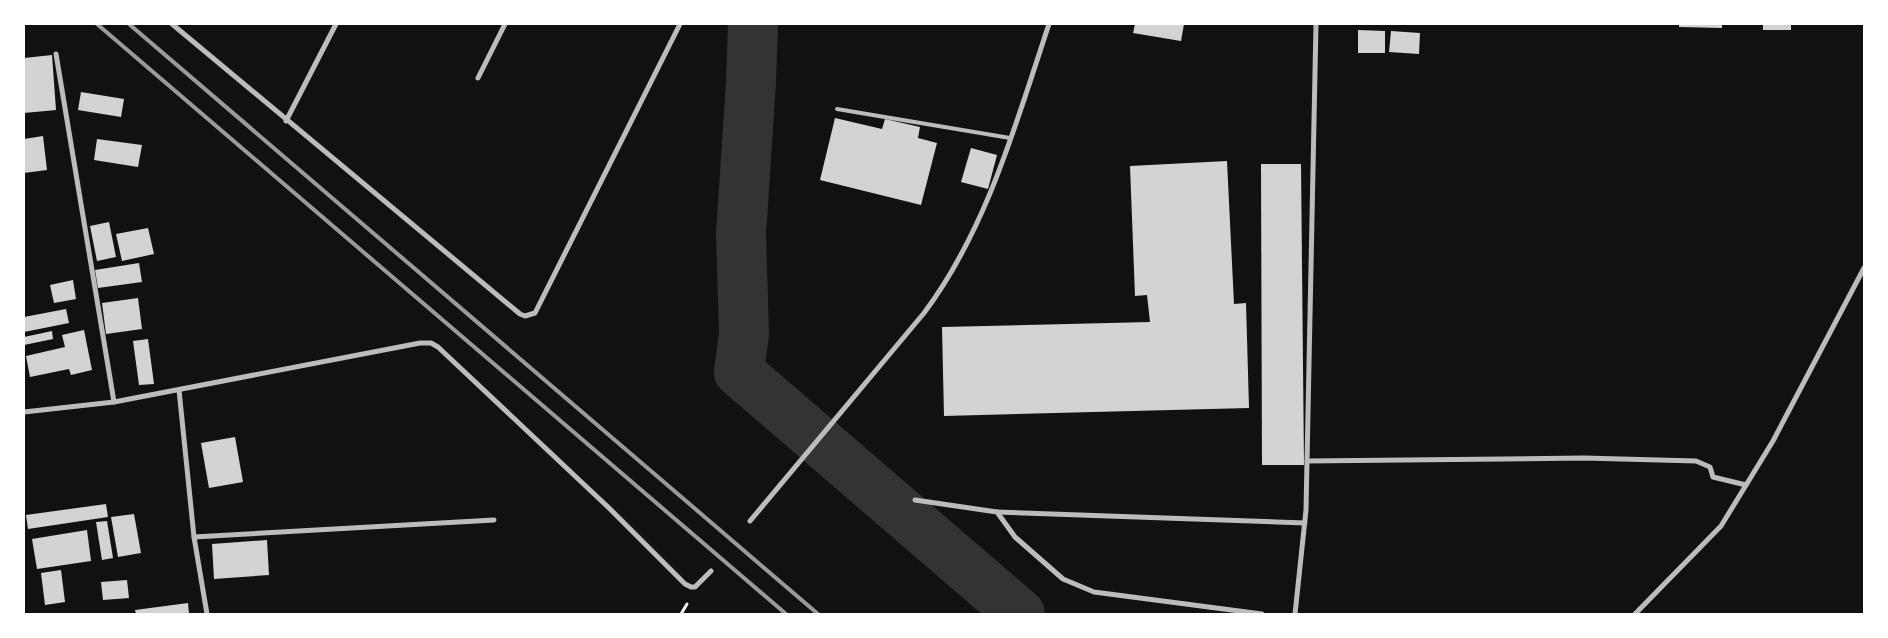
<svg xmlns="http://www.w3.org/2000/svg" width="1888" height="638" font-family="'Archivo Narrow',sans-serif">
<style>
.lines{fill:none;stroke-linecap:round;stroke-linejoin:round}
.river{stroke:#333;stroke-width:50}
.building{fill:#d3d3d3}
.path{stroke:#f5f5f5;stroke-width:3}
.service{stroke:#bcbcbc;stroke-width:4}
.minor{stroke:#bcbcbc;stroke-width:5}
.rail{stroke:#9a9a9a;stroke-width:4}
</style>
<rect width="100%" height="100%" fill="#111"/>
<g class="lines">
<!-- river -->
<path class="river" d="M 753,24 L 751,82 L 741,234 L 744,334 L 739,372 L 1020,614"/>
</g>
<!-- building -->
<g class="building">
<path d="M 1135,24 L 1184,24 L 1181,41 L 1133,33 Z"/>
<path d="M 1679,24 L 1722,24 L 1722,28 L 1679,27 Z"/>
<rect x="1763" y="24" width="28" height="6"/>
<path d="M 1358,30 L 1385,31 L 1385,53 L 1358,53 Z"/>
<path d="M 1391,31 L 1420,33 L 1419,54 L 1389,52 Z"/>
<path d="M 52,55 L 56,110 L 24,113 L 24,58 Z"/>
<path d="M 81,92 L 124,99 L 121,117 L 78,110 Z"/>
<path d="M 835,118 L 882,129 L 885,119 L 920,127 L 918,138 L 937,143 L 921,205 L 820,180 Z"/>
<path d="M 43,136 L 47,170 L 24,173 L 24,139 Z"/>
<path d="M 97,139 L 142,145 L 138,167 L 94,160 Z"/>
<path d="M 971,148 L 997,155 L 988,189 L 961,182 Z"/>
<path d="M 1227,161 L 1234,304 L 1246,303 L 1249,408 L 944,416 L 942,327 L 1150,322 L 1147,295 L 1135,296 L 1130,166 Z"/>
<path d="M 1261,164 L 1301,164 L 1304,465 L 1262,465 Z"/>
<path d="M 109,222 L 116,257 L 97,261 L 90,226 Z"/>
<path d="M 148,228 L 154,254 L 122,261 L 116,234 Z"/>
<path d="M 139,263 L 142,282 L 98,288 L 95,270 Z"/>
<path d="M 73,280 L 76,299 L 54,303 L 50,285 Z"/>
<path d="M 138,298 L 142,329 L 106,334 L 102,303 Z"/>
<path d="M 66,309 L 69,323 L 24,332 L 24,317 Z"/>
<path d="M 84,330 L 92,370 L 71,375 L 69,369 L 30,377 L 26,356 L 65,347 L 62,335 Z"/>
<path d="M 52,331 L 53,339 L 24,345 L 24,337 Z"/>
<path d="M 148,339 L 154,384 L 139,385 L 133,341 Z"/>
<path d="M 235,437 L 243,482 L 209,488 L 201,443 Z"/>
<path d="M 106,504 L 108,517 L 28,529 L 26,515 Z"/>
<path d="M 134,514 L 141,553 L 118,557 L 111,517 Z"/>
<path d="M 107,521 L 113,558 L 102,560 L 96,522 Z"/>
<path d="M 87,530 L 91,561 L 37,569 L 32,539 Z"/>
<path d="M 267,540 L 269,575 L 214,579 L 212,544 Z"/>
<path d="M 61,570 L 65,602 L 45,605 L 41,573 Z"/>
<path d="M 127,580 L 129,598 L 103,600 L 101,582 Z"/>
<path d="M 188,603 L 189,614 L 136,614 L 135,610 Z"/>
</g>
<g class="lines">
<!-- path -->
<path class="path" d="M 681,614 L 687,604"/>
<!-- service -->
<path class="service" d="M 837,109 L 1010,138"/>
<!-- minor -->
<g class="minor">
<path d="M 172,24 L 520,314 L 525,316 L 535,313 L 680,24"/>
<path d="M 56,54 L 114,402"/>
<path d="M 478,78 L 505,24"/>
<path d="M 286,121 L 336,24"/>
<path d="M 179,390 L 194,537 L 207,614"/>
<path d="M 24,412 L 114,402 L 420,343 L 431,343 L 438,347 L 609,508 L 685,584 L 691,587 L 695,587 L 711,571"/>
<path d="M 1307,461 L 1584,458 L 1696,461 L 1710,467 L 1713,477 L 1746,485"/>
<path d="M 915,500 L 997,512 L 1015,537 L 1063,579 L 1094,592 L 1262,614"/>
<path d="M 997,512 L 1305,523"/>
<path d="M 750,521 L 924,313 C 987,229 1016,123 1049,24"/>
<path d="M 194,537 L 494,520"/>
<path d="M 1295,614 L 1306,510 L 1316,24"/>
<path d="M 1635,614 L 1721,526 L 1773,441 L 1864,268"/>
</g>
<!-- rail -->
<g class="rail">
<path d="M 97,24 L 786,614"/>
<path d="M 129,24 L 818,614"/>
</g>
</g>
<!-- border -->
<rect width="1888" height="638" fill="none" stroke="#ffffff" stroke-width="50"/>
</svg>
